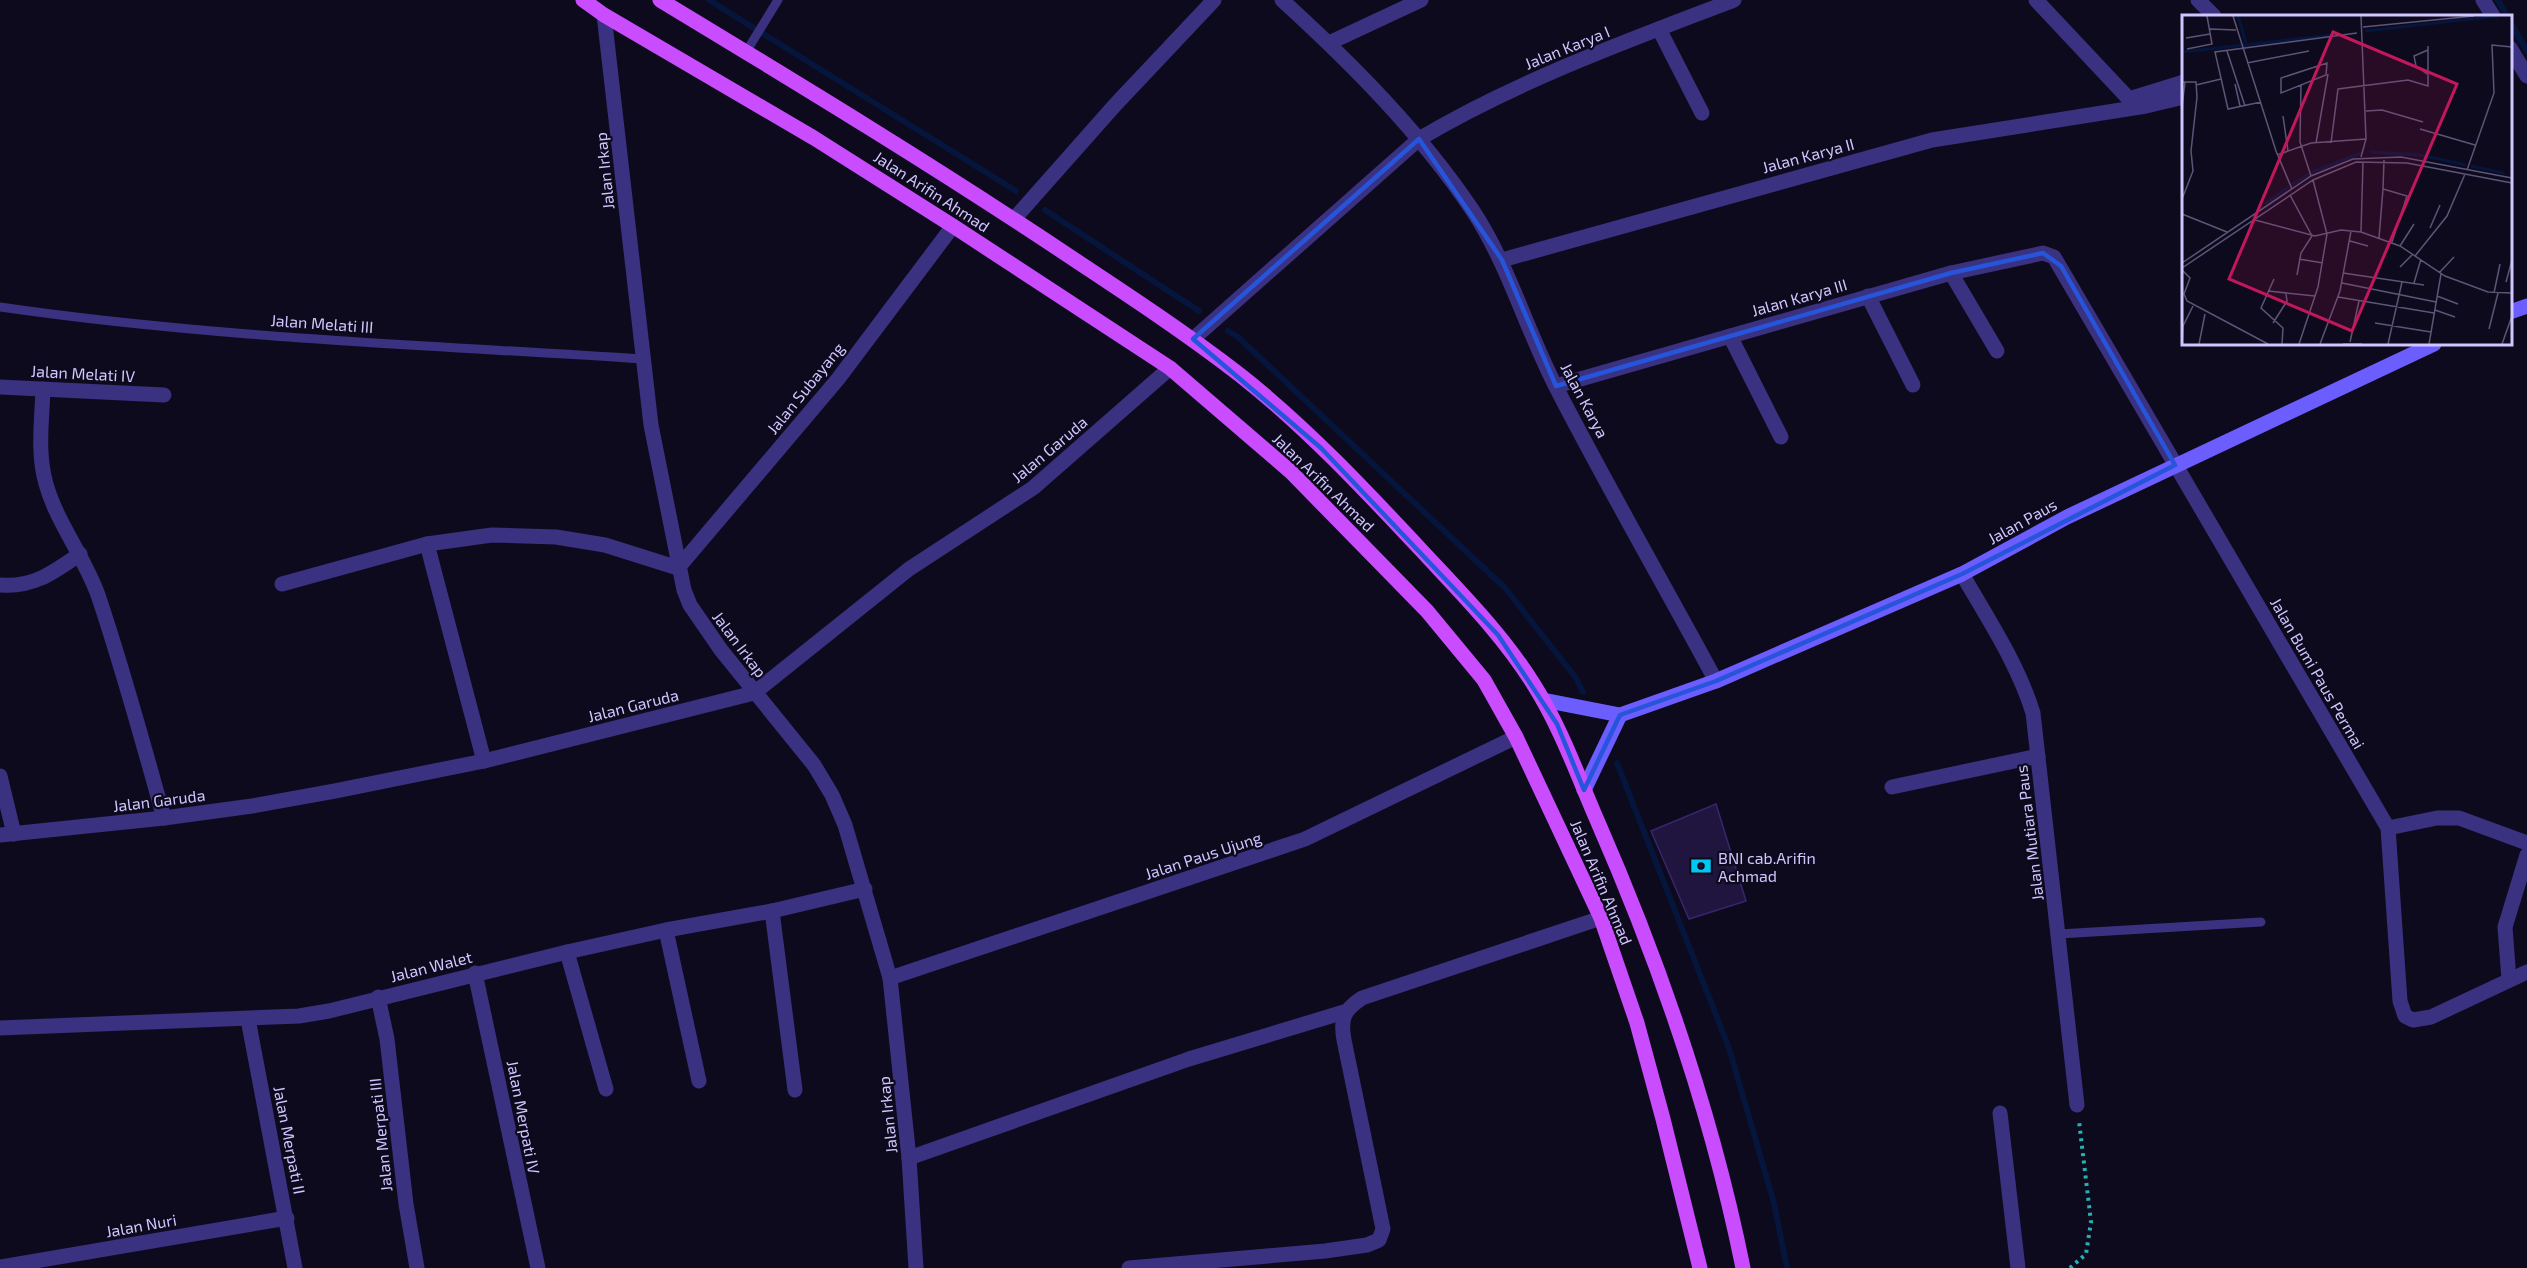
<svg xmlns="http://www.w3.org/2000/svg" width="2527" height="1268" font-family="'Exo 2',sans-serif">
<style>
.lines{fill:none;stroke-linecap:round;stroke-linejoin:round}
.stream{stroke:#05153b;stroke-width:6}
.building{fill:#20153f;stroke:#38256d;stroke-width:1.5}
.path{stroke:#23b3b5;stroke-width:4;stroke-dasharray:3 4.5;stroke-linecap:butt}
.lane{stroke:#3a3180;stroke-width:9}
.street{stroke:#3a3180;stroke-width:15}
.secondary{stroke:#6c5dff;stroke-width:15}
.primary{stroke:#c94dff;stroke-width:15}
.marked{fill:none;stroke:#2654da;stroke-width:4.5;stroke-linejoin:round}
.labels{text-anchor:middle;dominant-baseline:central;stroke-width:4.5;stroke-linejoin:round;paint-order:stroke}
.street-label{font-size:16px;fill:#d0c6ff;stroke:#0e0a1d}
.poi-label{font-size:16px;fill:#d0c6ff;stroke:#0e0a1d;text-anchor:start}
.inset-river{fill:none;stroke:#05153b;stroke-width:3}
.inset-road{fill:none;stroke:#5c5577;stroke-width:1.5}
.view{fill:#c2185b;fill-opacity:0.15;stroke:#c2185b;stroke-width:3}
.inset-edge{fill:none;stroke:#d0c6ff;stroke-width:3}
</style>
<rect width="100%" height="100%" fill="#0e0a1d"/>
<g class="lines">
<!-- stream -->
<g class="stream">
<path d="M 709,0 L 1016,191"/>
<path d="M 2498,0 L 2507,16"/>
<path d="M 2510,22 L 2527,51"/>
<path d="M 1045,210 L 1199,311"/>
<path d="M 1228,331 L 1238,337 L 1505,588 L 1576,678 L 1583,692"/>
<path d="M 1617,763 L 1729,1048 L 1774,1203 L 1787,1268"/>
</g>
</g>
<!-- building -->
<path class="building" d="M 1716,804 L 1746,901 L 1689,919 L 1651,831 Z"/>
<g class="lines">
<!-- path -->
<path class="path" d="M 2070,1268 L 2086,1254 L 2091,1222 L 2079,1121"/>
<!-- lane -->
<g class="lane">
<path d="M 746,52 L 778,0"/>
<path d="M 0,307 C 213,338 429,345 643,359"/>
<path d="M 2059,934 L 2261,922"/>
</g>
<!-- street -->
<g class="street">
<path d="M 1282,0 C 1352,64 1420,132 1473,211 C 1509,266 1526,329 1556,387 C 1607,486 1663,583 1716,681"/>
<path d="M 2036,0 L 2129,99 L 2184,82"/>
<path d="M 2198,0 L 2214,16"/>
<path d="M 2483,0 L 2493,16"/>
<path d="M 604,15 L 651,425 L 684,590 L 690,605 L 721,650 L 814,765 L 832,795 L 845,825 L 890,978 L 909,1158 L 916,1268"/>
<path d="M 1659,29 L 1702,113"/>
<path d="M 1329,43 L 1421,0"/>
<path d="M 2510,48 L 2527,76"/>
<path d="M 1014,219 L 1115,105 L 1214,0"/>
<path d="M 1502,260 L 1932,140 L 2146,106 L 2184,97"/>
<path d="M 1951,273 L 1997,351"/>
<path d="M 1868,296 L 1913,385"/>
<path d="M 1730,336 L 1781,437"/>
<path d="M 1193,339 L 1419,139 C 1518,80 1628,41 1734,0"/>
<path d="M 1556,386 L 1951,273 L 2034,255 L 2043,253 L 2054,257 L 2388,828 L 2400,1001 L 2405,1016 L 2413,1020 L 2431,1017 L 2527,972"/>
<path d="M 0,387 L 164,395"/>
<path d="M 43,389 C 42,420 37,453 46,484 C 57,523 84,556 98,595 C 123,669 143,743 164,818"/>
<path d="M 427,544 L 484,761"/>
<path d="M 1962,574 C 1988,619 2018,664 2033,713 L 2077,1105"/>
<path d="M 282,584 L 427,544 L 492,535 L 556,537 L 605,545 L 678,568 L 838,379 L 953,226"/>
<path d="M 0,585 C 33,588 54,572 80,554"/>
<path d="M 0,776 L 14,834"/>
<path d="M 1892,787 L 2038,756"/>
<path d="M 2388,828 L 2437,818 L 2459,818 L 2527,843"/>
<path d="M 0,835 L 164,818 L 252,806 L 335,791 L 484,761 L 754,693 L 909,569 L 1033,488 L 1170,368"/>
<path d="M 772,911 L 795,1090"/>
<path d="M 666,930 L 699,1081"/>
<path d="M 567,952 L 606,1089"/>
<path d="M 475,973 L 538,1268"/>
<path d="M 890,978 L 1305,839 L 1516,737"/>
<path d="M 2509,980 L 2505,927 L 2527,855"/>
<path d="M 378,997 L 387,1039 L 406,1204 L 417,1268"/>
<path d="M 248,1019 L 295,1268"/>
<path d="M 0,1028 L 299,1016 L 329,1011 L 567,952 L 666,930 L 772,911 L 865,889"/>
<path d="M 2000,1113 L 2018,1268"/>
<path d="M 909,1158 L 1189,1059 L 1344,1012"/>
<path d="M 0,1267 L 287,1218"/>
<path d="M 1129,1268 L 1325,1251 L 1367,1245 L 1379,1240 L 1383,1229 L 1344,1040 C 1340,1018 1344,1010 1362,998 L 1601,918"/>
</g>
<!-- secondary -->
<g class="secondary">
<path d="M 2510,312 L 2527,306"/>
<path d="M 1543,700 L 1620,715 L 1716,681 L 1962,574 L 2067,517 L 2434,344"/>
<path d="M 1584,790 L 1620,715"/>
</g>
<!-- primary -->
<g class="primary">
<path d="M 583,0 L 604,15 L 814,138 L 953,226 L 1170,368 L 1291,472 L 1427,611 L 1484,680 L 1516,737 L 1601,918 L 1637,1023 L 1663,1119 L 1700,1268"/>
<path d="M 660,0 C 799,84 939,169 1075,260 C 1131,297 1187,334 1240,375 C 1306,427 1365,490 1422,551 C 1462,594 1503,635 1534,685 C 1561,728 1577,774 1597,820 C 1660,964 1712,1114 1743,1268"/>
</g>
</g>
<!-- marked area -->
<path class="marked" d="M 1419,139 L 1502,260 L 1556,386 L 1951,273 L 2043,253 L 2061,266 L 2175,465 L 1962,574 L 1716,681 L 1620,715 L 1584,790 L 1557,724 L 1498,635 L 1321,448 L 1193,339 Z"/>
<!-- icons -->
<defs>
<g id="bank-bare" transform="scale(1.62)"><path d="M-6-4H6V4H-6ZM0-2.3a2.3 2.3 0 1 0 0 4.6a2.3 2.3 0 1 0 0-4.6Z" fill="#00c7f1" stroke="#0e0a1d" stroke-width="2.5" paint-order="stroke"/></g>
</defs>
<g fill-rule="evenodd">
<use href="#bank-bare" x="1701" y="866"/>
</g>
<g class="labels">
<!-- street labels -->
<g class="street-label">
<text transform="translate(1567 47) rotate(-22)">Jalan Karya I</text>
<text transform="translate(1808 155) rotate(-15)">Jalan Karya II</text>
<text transform="translate(604 171) rotate(-96)">Jalan Irkap</text>
<text transform="translate(932 191) rotate(33)">Jalan Arifin Ahmad</text>
<text transform="translate(1799 297) rotate(-16)">Jalan Karya III</text>
<text transform="translate(322 323) rotate(4)">Jalan Melati III</text>
<text transform="translate(83 373) rotate(3)">Jalan Melati IV</text>
<text transform="translate(805 388) rotate(-51)">Jalan Subayang</text>
<text transform="translate(1585 400) rotate(62)">Jalan Karya</text>
<text transform="translate(1049 449) rotate(-40)">Jalan Garuda</text>
<text transform="translate(1324 482) rotate(44)">Jalan Arifin Ahmad</text>
<text transform="translate(2022 521) rotate(-29)">Jalan Paus</text>
<text transform="translate(740 644) rotate(53)">Jalan Irkap</text>
<text transform="translate(2318 673) rotate(60)">Jalan Bumi Paus Permai</text>
<text transform="translate(633 705) rotate(-14)">Jalan Garuda</text>
<text transform="translate(159 800) rotate(-7)">Jalan Garuda</text>
<text transform="translate(2029 833) rotate(-97)">Jalan Mutiara Paus</text>
<text transform="translate(1203 855) rotate(-18)">Jalan Paus Ujung</text>
<text transform="translate(1602 882) rotate(67)">Jalan Arifin Ahmad</text>
<text transform="translate(431 966) rotate(-14)">Jalan Walet</text>
<text transform="translate(887 1115) rotate(-96)">Jalan Irkap</text>
<text transform="translate(524 1117) rotate(79)">Jalan Merpati IV</text>
<text transform="translate(380 1135) rotate(-96)">Jalan Merpati III</text>
<text transform="translate(290 1140) rotate(79)">Jalan Merpati II</text>
<text transform="translate(141 1225) rotate(-10)">Jalan Nuri</text>
</g>
<!-- poi labels -->
<g class="poi-label">
<text x="1718" y="857">BNI cab.Arifin<tspan x="1718" dy="18">Achmad</tspan></text>
</g>
</g>
<!-- overview -->
<g transform="translate(2182 15)">
<rect width="330" height="330" fill="#0e0a1d"/>
<path class="inset-river" d="M 56,1 L 64,28M 183,16 L 316,1M 0,37 L 160,19M 188,137 L 238,140 L 284,150M 289,151 L 322,158M 130,157 L 179,138M 110,170 L 127,159M 83,189 L 107,172"/>
<path class="inset-road" d="M 51,1 L 94,136 L 110,174M 181,12 L 292,1M 28,14 L 54,15M 4,23 L 28,19M 5,34 L 30,29 L 25,1M 45,36 L 63,91M 65,48 L 127,36M 145,48 L 144,60 L 99,78 L 99,63 ZM 245,59 L 234,51 L 232,41 L 246,35M 0,67 L 14,67 L 15,82 L 9,136 L 11,156 L 0,184M 53,69 L 58,91M 119,69 L 118,127 L 129,161M 14,70 L 39,64M 79,87 L 46,94 L 33,37 L 175,18M 0,92 L 3,67M 184,96 L 200,95 L 241,107M 101,101 L 106,136M 238,114 L 293,130M 134,128 L 146,59M 149,128 L 156,74 L 226,65 L 246,71 L 246,31M 95,140 L 129,128 L 184,124M 179,142 L 184,124 L 179,1M 202,145 L 201,174 L 225,181 L 210,227M 285,155 L 312,78 L 310,30 L 330,32M 108,180 L 130,221 L 119,238 L 115,260M 0,199 L 45,217M 73,205 L 133,221 L 159,215 L 179,217 L 218,231 L 263,261 L 306,277 L 330,278M 248,213 L 258,190M 179,217 L 181,147M 197,223 L 201,174M 168,226 L 186,231M 218,231 L 232,209M 233,241 L 265,201 L 283,159M 117,244 L 141,248M 0,248 L 129,161 L 171,144 L 219,142 L 330,163M 218,252 L 231,239M 0,253 L 131,165 L 174,147 L 225,148 L 330,168M 0,255 L 8,263 L 2,279 L 5,286 L 86,329M 161,258 L 242,270M 257,258 L 272,242M 92,264 L 79,293 L 101,313 L 100,329M 324,267 L 330,245M 160,268 L 254,287M 232,268 L 239,244M 86,276 L 133,281M 312,278 L 318,249M 255,281 L 276,289M 156,282 L 252,298M 253,295 L 273,302M 91,308 L 105,286 L 104,279M 193,308 L 249,317M 307,314 L 316,278M 168,327 L 177,286M 0,329 L 1,311 L 11,291M 17,329 L 23,299M 117,329 L 136,272 L 145,219 L 131,165M 138,329 L 158,276 L 169,216M 161,329 L 180,329M 206,329 L 220,267M 247,329 L 259,259M 320,329 L 330,301"/>
<path class="view" d="M 151,17 L 275,69 L 170,316 L 47,264 Z"/>
<rect width="330" height="330" class="inset-edge"/>
</g>
</svg>
